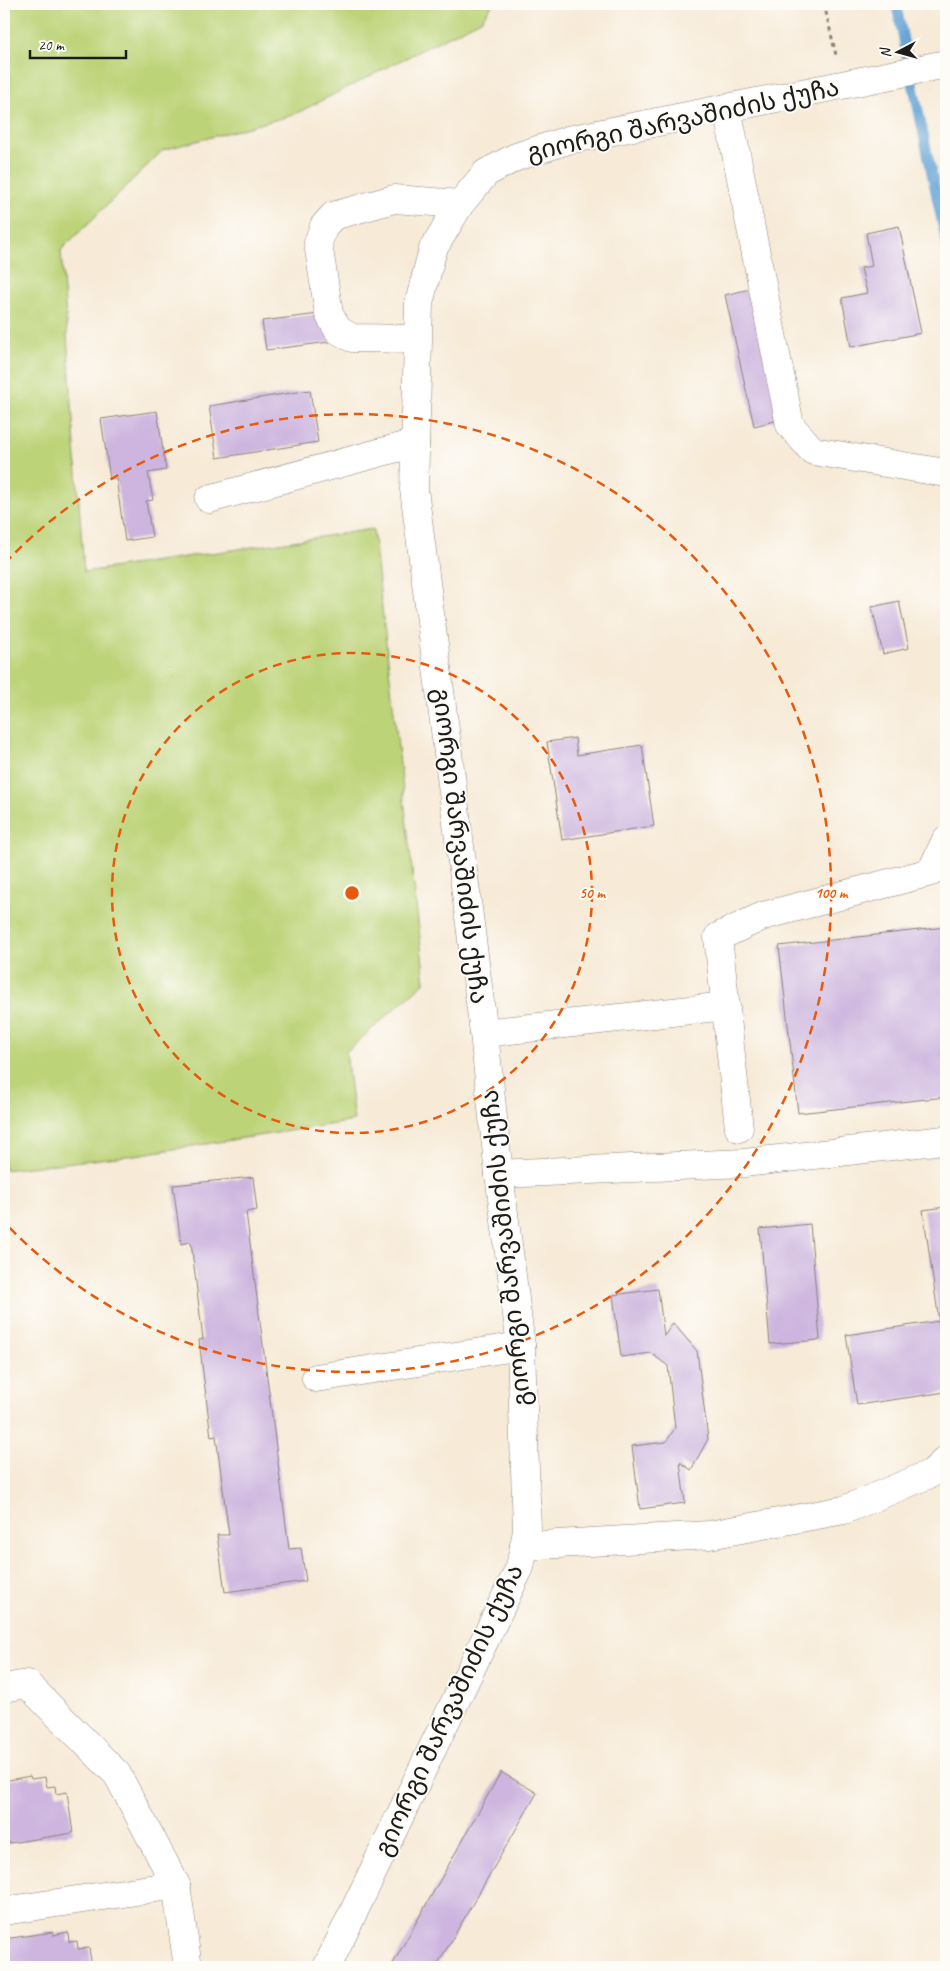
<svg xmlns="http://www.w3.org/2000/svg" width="950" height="1971" font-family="Caveat,'Noto Sans Georgian',sans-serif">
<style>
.green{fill:#bcd377;stroke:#6c784a}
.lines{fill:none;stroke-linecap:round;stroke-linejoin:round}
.stream{stroke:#5ea0d2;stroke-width:10}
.building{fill:#cdb5df}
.minor-casing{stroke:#8a837a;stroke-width:29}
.path{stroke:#8a837a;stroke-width:3;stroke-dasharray:4 4;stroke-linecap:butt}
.minor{stroke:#fff;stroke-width:28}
.ring{fill:none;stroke:#e8590c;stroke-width:2.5;stroke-dasharray:9 6}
.labels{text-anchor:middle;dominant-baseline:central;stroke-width:4;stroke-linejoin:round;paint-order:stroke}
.street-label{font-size:25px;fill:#1c1c1c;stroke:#fdfcf7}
.centre{fill:#e8590c;stroke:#fdfcf7;stroke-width:2.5}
.ring-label{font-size:15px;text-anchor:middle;font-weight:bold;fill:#e8590c;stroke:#fdfcf7;stroke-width:4;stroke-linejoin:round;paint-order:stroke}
</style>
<rect width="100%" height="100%" fill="#fdfcf7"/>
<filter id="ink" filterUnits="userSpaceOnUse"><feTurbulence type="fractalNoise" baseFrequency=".02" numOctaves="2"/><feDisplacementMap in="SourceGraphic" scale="10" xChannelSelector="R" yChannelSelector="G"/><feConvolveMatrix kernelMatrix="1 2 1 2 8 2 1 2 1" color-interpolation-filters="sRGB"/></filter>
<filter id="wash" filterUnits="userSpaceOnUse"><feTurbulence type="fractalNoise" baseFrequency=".0096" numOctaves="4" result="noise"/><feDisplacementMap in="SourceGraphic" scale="20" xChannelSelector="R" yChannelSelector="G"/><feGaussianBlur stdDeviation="1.12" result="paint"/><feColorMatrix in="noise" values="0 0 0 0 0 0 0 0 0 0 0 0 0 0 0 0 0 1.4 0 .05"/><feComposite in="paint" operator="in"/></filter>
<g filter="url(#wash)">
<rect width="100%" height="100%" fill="#f7ead7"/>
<!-- green -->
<path class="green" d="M 4,4 L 493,4 L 481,20 L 293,115 L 163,150 L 61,250 L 84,572 L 373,529 L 425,982 L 346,1052 L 354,1121 L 135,1155 L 4,1170 Z"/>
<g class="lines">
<!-- stream -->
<path class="stream" d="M 896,4 L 946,242"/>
</g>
<g id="blocks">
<!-- building -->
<g class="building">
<path d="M 899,226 L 921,333 L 851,347 L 842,298 L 867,293 L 861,268 L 872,266 L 866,233 Z"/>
<path d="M 750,289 L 779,420 L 754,426 L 725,295 Z"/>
<path d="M 327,313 L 330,342 L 266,350 L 262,321 Z"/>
<path d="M 310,390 L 318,442 L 217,458 L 209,406 Z"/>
<path d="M 157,411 L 166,470 L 148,473 L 153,500 L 146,501 L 152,537 L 125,541 L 116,478 L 110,479 L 101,419 Z"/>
<path d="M 899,601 L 909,648 L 883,654 L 872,607 Z"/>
<path d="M 575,738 L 577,755 L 642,745 L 654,826 L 562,840 L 547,742 Z"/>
<path d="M 946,927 L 946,1097 L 798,1113 L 779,946 Z"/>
<path d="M 253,1177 L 257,1210 L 246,1212 L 289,1549 L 301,1548 L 306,1581 L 225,1592 L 217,1535 L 229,1535 L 216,1436 L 211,1437 L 199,1340 L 203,1339 L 191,1242 L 181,1244 L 173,1185 Z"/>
<path d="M 946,1207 L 946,1392 L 857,1405 L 846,1335 L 939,1321 L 923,1210 Z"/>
<path d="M 810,1224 L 820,1340 L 770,1344 L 760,1229 Z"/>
<path d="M 658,1289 L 664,1336 L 673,1323 L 697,1351 L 708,1439 L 691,1470 L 680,1462 L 685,1503 L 640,1509 L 632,1446 L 666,1442 L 675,1428 L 668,1366 L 651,1353 L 621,1357 L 613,1295 Z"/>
<path d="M 501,1772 L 537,1793 L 436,1967 L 391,1967 Z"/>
<path d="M 30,1776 L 31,1779 L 45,1777 L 47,1787 L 55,1786 L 56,1794 L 67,1792 L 73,1833 L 4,1844 L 4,1781 Z"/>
<path d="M 53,1932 L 53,1935 L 68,1932 L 69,1942 L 77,1941 L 78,1949 L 89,1948 L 92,1967 L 4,1967 L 4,1939 Z"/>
</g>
</g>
</g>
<g filter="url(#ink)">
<use href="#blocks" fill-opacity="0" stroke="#8a837a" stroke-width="1"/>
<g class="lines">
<!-- minor casing -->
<g class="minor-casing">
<g id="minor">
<path d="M 727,108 L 790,425 L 813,451 L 946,473"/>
<path d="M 417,339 L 352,338 L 338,330 L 329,314 L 318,243 L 324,226 L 333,216 L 394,199 L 460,204"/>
<path d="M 209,499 L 415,443"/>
<path d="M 484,1033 L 726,1006"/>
<path d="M 739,1128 L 718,937 L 763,916 L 931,872 L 946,840"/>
<path d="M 499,1174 L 744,1163 L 944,1140"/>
<path d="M 316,1378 L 521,1346"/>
<path d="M 524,1546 L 709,1535 L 844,1510 L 932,1473 L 946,1460"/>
<path d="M 4,1688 L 27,1684 L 117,1774 L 176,1885 L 188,1967"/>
<path d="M 4,1911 L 176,1885"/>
<path d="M 327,1967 L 520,1567 L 527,1531 L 521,1346 L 499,1174 L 484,1033 L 414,489 L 419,303 L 433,249 L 460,204 L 486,173 L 516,157 L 568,140 L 946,64"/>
</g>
</g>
<!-- path -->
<path class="path" d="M 824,4 L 836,55"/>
<!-- minor -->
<use href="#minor" class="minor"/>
</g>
</g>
<!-- distance rings -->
<g class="ring">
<circle cx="352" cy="893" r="240"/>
<path d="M5 563A479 479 0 1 1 5 1223"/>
</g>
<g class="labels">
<!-- street labels -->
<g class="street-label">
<text transform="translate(683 120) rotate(-12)">გიორგი შარვაშიძის ქუჩა</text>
<text transform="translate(460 846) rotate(83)">გიორგი შარვაშიძის ქუჩა</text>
<text transform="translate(506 1248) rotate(-96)">გიორგი შარვაშიძის ქუჩა</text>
<text transform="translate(449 1710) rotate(-65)">გიორგი შარვაშიძის ქუჩა</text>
</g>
</g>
<circle cx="352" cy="893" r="8" class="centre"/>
<g class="ring-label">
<text x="592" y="898">50 m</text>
<text x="831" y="898">100 m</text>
</g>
<!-- margin -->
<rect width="950" height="1971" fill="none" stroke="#fdfcf7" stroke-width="20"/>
<!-- north arrow -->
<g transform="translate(898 52) rotate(264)" stroke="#fdfcf7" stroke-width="4" paint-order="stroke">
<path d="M0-4L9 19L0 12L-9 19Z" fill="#1c1c1c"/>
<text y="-8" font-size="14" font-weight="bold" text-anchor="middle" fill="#1c1c1c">N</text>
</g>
<!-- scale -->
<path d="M30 50v8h96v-8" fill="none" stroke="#1c1c1c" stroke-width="2.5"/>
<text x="38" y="50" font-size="15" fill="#1c1c1c" stroke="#fdfcf7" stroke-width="4" paint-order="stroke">20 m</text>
</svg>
